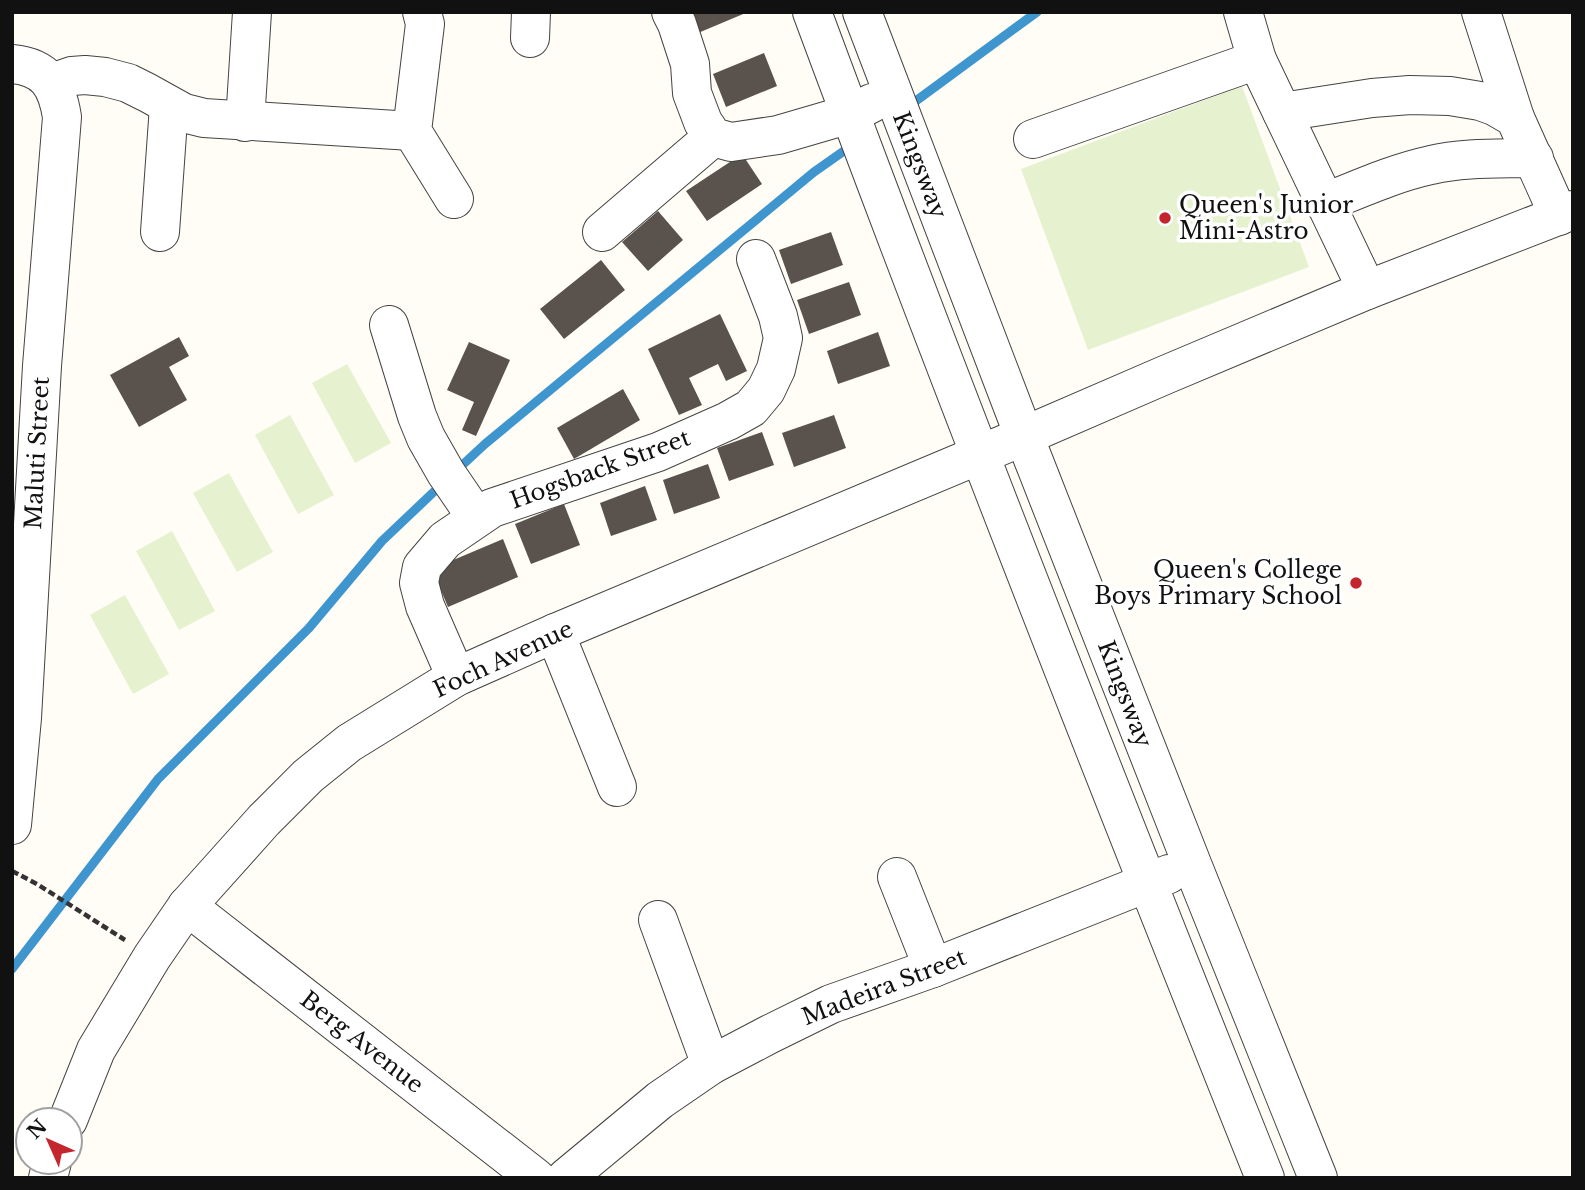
<svg xmlns="http://www.w3.org/2000/svg" width="1585" height="1190" font-family="'Libre Baskerville',serif">
<style>
.pitch{fill:#e6f2cf}
.lines{fill:none;stroke-linecap:round;stroke-linejoin:round}
.stream{stroke:#3f96cf;stroke-width:9}
.building{fill:#5a524d}
.minor-casing{stroke:#444;stroke-width:40}
.path{stroke:#333;stroke-width:4.5;stroke-dasharray:7 3.5;stroke-linecap:butt}
.minor{stroke:#fff;stroke-width:38}
.poi-dot{fill:#c4262e;stroke:#fff;stroke-width:2.5}
.labels{text-anchor:middle;dominant-baseline:central;stroke-width:7;stroke-linejoin:round;paint-order:stroke}
.street-label{font-size:23px;fill:#111;stroke:#fff}
.poi-label{font-size:23px;fill:#111;stroke:#fff;text-anchor:start}
</style>
<rect width="100%" height="100%" fill="#fffdf5"/>
<!-- pitch -->
<g class="pitch">
<path d="M 1242,86 L 1309,267 L 1088,350 L 1021,169 Z"/>
<path d="M 347,364 L 391,443 L 355,463 L 312,383 Z"/>
<path d="M 290,415 L 334,495 L 298,514 L 255,435 Z"/>
<path d="M 229,473 L 273,552 L 237,572 L 193,493 Z"/>
<path d="M 172,531 L 215,611 L 179,630 L 136,551 Z"/>
<path d="M 125,595 L 169,674 L 133,694 L 90,615 Z"/>
</g>
<g class="lines">
<!-- stream -->
<g class="stream">
<path d="M 909,106 L 1037,12"/>
<path d="M 457,470 L 485,444 L 814,172 L 851,146"/>
<path d="M 12,969 L 158,779 L 309,628 L 382,541 L 441,485"/>
</g>
</g>
<!-- building -->
<g class="building">
<path d="M 690,12 L 748,12 L 698,33 Z"/>
<path d="M 764,53 L 777,86 L 726,107 L 713,74 Z"/>
<path d="M 742,154 L 762,184 L 707,221 L 686,191 Z"/>
<path d="M 658,211 L 683,240 L 648,271 L 622,242 Z"/>
<path d="M 831,232 L 843,265 L 791,284 L 779,250 Z"/>
<path d="M 601,260 L 625,290 L 564,339 L 540,309 Z"/>
<path d="M 849,282 L 861,315 L 809,334 L 797,300 Z"/>
<path d="M 720,314 L 747,371 L 726,381 L 718,364 L 689,378 L 702,405 L 679,415 L 648,349 Z"/>
<path d="M 878,332 L 890,366 L 838,384 L 827,351 Z"/>
<path d="M 179,337 L 189,356 L 169,367 L 187,400 L 139,427 L 110,375 Z"/>
<path d="M 469,342 L 510,360 L 476,436 L 462,430 L 474,402 L 447,390 Z"/>
<path d="M 623,389 L 640,420 L 574,459 L 557,428 Z"/>
<path d="M 834,415 L 846,448 L 794,467 L 782,433 Z"/>
<path d="M 762,432 L 774,465 L 729,481 L 717,448 Z"/>
<path d="M 708,464 L 720,498 L 674,514 L 663,480 Z"/>
<path d="M 645,486 L 657,520 L 611,536 L 600,503 Z"/>
<path d="M 564,504 L 580,545 L 531,564 L 515,524 Z"/>
<path d="M 503,539 L 518,577 L 448,607 L 432,569 Z"/>
</g>
<g class="lines">
<!-- minor casing -->
<g class="minor-casing">
<g id="minor">
<path d="M 422,12 L 425,24 L 412,131 L 454,199"/>
<path d="M 671,12 L 677,24 L 690,64 L 692,93 L 703,122 L 713,137 L 731,142 L 778,135 L 850,114 L 872,103"/>
<path d="M 812,12 C 957,403 1110,791 1265,1178"/>
<path d="M 862,12 L 1024,436 L 1192,864 L 1318,1178"/>
<path d="M 1243,12 L 1257,60"/>
<path d="M 1481,12 L 1515,118"/>
<path d="M 530,38 L 531,12"/>
<path d="M 12,64 C 46,67 57,85 62,117 L 42,366 L 22,718 L 12,825"/>
<path d="M 52,83 L 72,76 L 85,75 L 105,77 L 128,83 L 148,93 L 184,113 L 204,118 L 412,131"/>
<path d="M 1282,112 L 1372,98 L 1410,95 L 1450,96 L 1480,101 L 1494,106 L 1515,118 L 1559,216"/>
<path d="M 245,122 L 252,12"/>
<path d="M 1033,139 L 1257,60 L 1367,290"/>
<path d="M 1324,203 C 1359,189 1394,173 1431,165 C 1464,157 1500,159 1534,158"/>
<path d="M 160,232 L 169,106"/>
<path d="M 602,232 L 713,137"/>
<path d="M 389,325 L 417,416 L 426,438 L 446,473 L 476,517"/>
<path d="M 555,633 L 617,787"/>
<path d="M 456,677 L 425,606 L 419,583 L 422,567 L 445,540 L 492,508 L 658,452 L 728,421 L 751,408 L 766,390 L 776,369 L 783,338 L 778,316 L 756,259"/>
<path d="M 897,877 L 933,968"/>
<path d="M 187,906 L 536,1178"/>
<path d="M 658,920 L 711,1065"/>
<path d="M 68,1120 L 96,1050 L 152,957 L 187,906 L 264,820 L 308,776 L 349,743 L 456,677 L 555,633 L 1024,436 L 1165,375 L 1367,290 L 1573,210"/>
<path d="M 48,1178 L 52,1162"/>
<path d="M 566,1178 L 660,1100 L 711,1065 L 770,1034 L 831,1004 L 933,968 L 1169,874"/>
</g>
</g>
<!-- path -->
<path class="path" d="M 12,871 L 37,884 L 125,940"/>
<!-- minor -->
<use href="#minor" class="minor"/>
</g>
<!-- markers -->
<g class="poi-dot">
<circle cx="1165" cy="218" r="7"/>
<circle cx="1356" cy="583" r="7"/>
</g>
<g class="labels">
<!-- street labels -->
<g class="street-label">
<text transform="translate(920 165) rotate(69)">Kingsway</text>
<text transform="translate(37 453) rotate(-87)">Maluti Street</text>
<text transform="translate(600 469) rotate(-20)">Hogsback Street</text>
<text transform="translate(503 659) rotate(-25)">Foch Avenue</text>
<text transform="translate(1125 694) rotate(69)">Kingsway</text>
<text transform="translate(884 987) rotate(-21)">Madeira Street</text>
<text transform="translate(362 1042) rotate(38)">Berg Avenue</text>
</g>
<!-- poi labels -->
<g class="poi-label">
<text x="1179" y="205">Queen's Junior<tspan x="1179" dy="26">Mini-Astro</tspan></text>
<text x="1342" y="570" text-anchor="end">Queen's College<tspan x="1342" dy="26">Boys Primary School</tspan></text>
</g>
</g>
<!-- border -->
<rect width="1585" height="1190" fill="none" stroke="#111111" stroke-width="28"/>
<!-- north arrow -->
<g transform="translate(49 1141) rotate(315)"><circle r="33" fill="#ffffff" stroke="#a0a0a0" stroke-width="2"/>
<path d="M0-5L12 26L0 18L-12 26Z" fill="#c4262e"/>
<text y="-10" font-size="19" font-weight="bold" text-anchor="middle" fill="#111111">N</text>
</g>
</svg>
